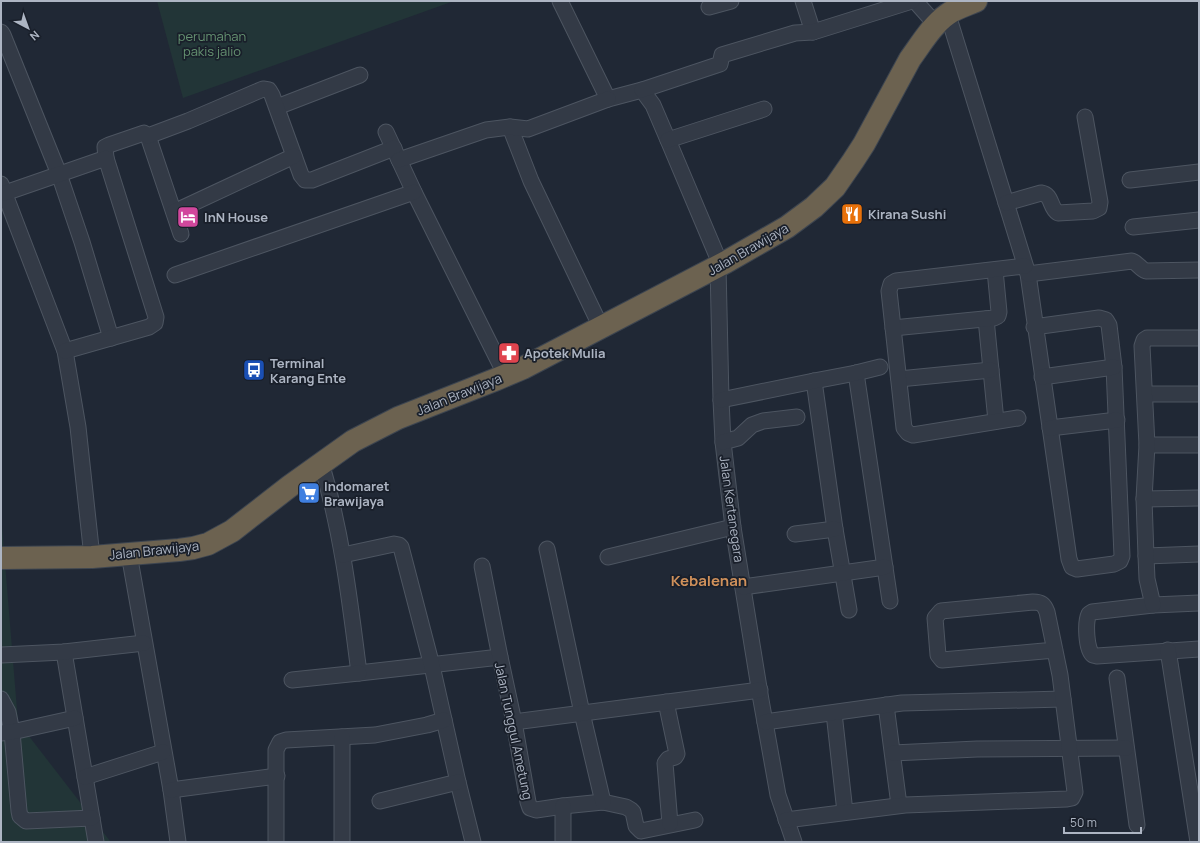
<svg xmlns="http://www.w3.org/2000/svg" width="1200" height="843" font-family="Manrope,sans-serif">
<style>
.green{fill:#223537}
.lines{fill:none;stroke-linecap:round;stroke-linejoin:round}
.minor-casing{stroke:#4d5561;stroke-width:17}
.highway-casing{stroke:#3d4550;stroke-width:24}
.minor{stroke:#333a46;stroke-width:15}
.highway{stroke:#6c6250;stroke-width:22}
.labels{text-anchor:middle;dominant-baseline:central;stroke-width:3.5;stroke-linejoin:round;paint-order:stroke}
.park-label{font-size:13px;fill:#659271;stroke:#191f2a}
.poi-label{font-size:13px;font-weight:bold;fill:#adb5c3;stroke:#191f2a;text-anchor:start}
.street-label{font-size:13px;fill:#adb5c3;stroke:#191f2a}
.quarter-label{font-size:15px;font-weight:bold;fill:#d0915b;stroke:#191f2a}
</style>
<rect width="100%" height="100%" fill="#202835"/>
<!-- green -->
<g class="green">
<path d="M 157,1 L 454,1 L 183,98 Z"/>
<path d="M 2,526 L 18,722 L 110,841 L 113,842 L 1,842 L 1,527 Z"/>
</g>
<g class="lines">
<!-- minor casing -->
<g class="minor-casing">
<g id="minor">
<path d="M 560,1 L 608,99 L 642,90 L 653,105 L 668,140 L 717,256 L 718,266 L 721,400 L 723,442 L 733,527 L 761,700 L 778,795 L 794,842"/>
<path d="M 803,1 L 813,32"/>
<path d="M 915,1 L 931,19"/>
<path d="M 709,7 L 731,1"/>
<path d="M 948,15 L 1028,274 L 1069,559 L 1072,567 L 1077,569 L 1114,564 L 1120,561 L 1122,556 L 1114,367 L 1109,325 L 1106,320 L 1099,318 L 1034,327"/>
<path d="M 1,32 L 3,35 L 59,174 L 82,242 L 111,338"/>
<path d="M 642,90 L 720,64 L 722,55 L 795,33 L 813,32 L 912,1"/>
<path d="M 277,107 L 360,75"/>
<path d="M 510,127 L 531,181 L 598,321"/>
<path d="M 386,132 L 414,192 L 502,368"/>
<path d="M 148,136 L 181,234"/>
<path d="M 668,140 L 764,109"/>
<path d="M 106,158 L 105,147 L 109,145 L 144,133 L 148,136 L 188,121 L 263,89 L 269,90 L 272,95 L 301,175 L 305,180 L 312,180 L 394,148"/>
<path d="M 399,160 L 486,130 L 510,127 L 528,129 L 608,99"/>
<path d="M 1130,180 L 1199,172"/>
<path d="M 1,184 L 65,351 L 78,427 L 92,557"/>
<path d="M 5,193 L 106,158 L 156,317 L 155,323 L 149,327 L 65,351"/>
<path d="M 1006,203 L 1041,193 C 1053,195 1049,207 1058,213 L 1093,211 L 1099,208 L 1100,202 L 1085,117"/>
<path d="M 174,212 L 294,156"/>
<path d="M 1133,227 L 1199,220"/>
<path d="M 1028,274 L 1132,261 C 1138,263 1140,269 1146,271 L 1199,270"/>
<path d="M 175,275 L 414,192"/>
<path d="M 986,319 L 996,421"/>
<path d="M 893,328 L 994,318 L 998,316 L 999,312 L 995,270"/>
<path d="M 856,373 L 890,601"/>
<path d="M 1042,377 L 1114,367"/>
<path d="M 899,379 L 991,370"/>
<path d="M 814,381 L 835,529 L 849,610"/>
<path d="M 1145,394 L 1199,394"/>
<path d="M 721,400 L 814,381 L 856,373 L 880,367"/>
<path d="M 1018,418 L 913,435 L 908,433 L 904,428 L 889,291 L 891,284 L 896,281 L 1025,266"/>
<path d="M 1050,428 L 1117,420"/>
<path d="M 723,442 L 738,438 L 752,425 L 763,421 L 797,417"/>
<path d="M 1147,445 L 1199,445"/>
<path d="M 321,463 C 342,532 350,602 359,673 L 500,657 L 514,722 L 528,802 L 530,808 L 536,810 L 563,806 L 603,802 L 626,807 L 631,810 L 633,812 L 636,826 L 641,831 L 695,820"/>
<path d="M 1144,499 L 1199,498"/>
<path d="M 795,534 L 835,529"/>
<path d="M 547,549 L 582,713 L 603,802"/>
<path d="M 129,554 L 171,790 L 178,842"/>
<path d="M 343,555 L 394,544 L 399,545 L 401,547 L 432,666 L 458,782 L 473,842"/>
<path d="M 1146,556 L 1199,554"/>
<path d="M 608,557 L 733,527"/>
<path d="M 482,566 L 500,657"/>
<path d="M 743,587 L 885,567"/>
<path d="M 1199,603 L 1153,605 L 1092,612 L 1089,614 C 1085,622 1086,650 1093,655 L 1097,656 L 1199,649"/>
<path d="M 1153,605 L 1147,579 L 1146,556 L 1144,499 L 1147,445 L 1142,346 L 1144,340 L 1147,338 L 1199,338"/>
<path d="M 1168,650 L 1198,842"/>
<path d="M 64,652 L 96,842"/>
<path d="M 1,655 L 64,652 L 144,643"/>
<path d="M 1117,678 L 1137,825"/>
<path d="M 292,680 L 359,673"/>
<path d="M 1,699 L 8,712 L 12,732 L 19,811 L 20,816 L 26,821 L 92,818"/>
<path d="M 666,702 L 677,754 L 675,757 L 668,759 L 665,763 L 670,824"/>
<path d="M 886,705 L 899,805"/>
<path d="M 834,713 L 845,812"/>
<path d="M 514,722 L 760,690"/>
<path d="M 765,722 L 902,703 L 1063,699"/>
<path d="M 1,733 L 12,732 L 75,718"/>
<path d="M 893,753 L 977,749 L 1126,748"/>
<path d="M 85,777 L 163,752"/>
<path d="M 171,790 L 277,776"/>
<path d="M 380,801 L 458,782"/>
<path d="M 786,820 L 905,805 L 1067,799 L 1072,798 L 1075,792 L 1060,675 L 1047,612 C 1044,604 1041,602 1033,602 L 941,611 L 935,618 L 938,655 L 942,660 L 1055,650"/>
<path d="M 276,842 L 276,750 L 280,742 L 286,740 L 375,735 L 427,725 L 444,720"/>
<path d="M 342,842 L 342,737"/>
<path d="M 563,842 L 563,806"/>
</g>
</g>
<!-- highway casing -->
<g class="highway-casing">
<path id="highway" d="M 1,558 L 92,557 L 179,550 L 193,548 L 208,544 L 232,531 L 290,486 L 353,441 L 398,418 L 497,379 L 523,368 L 726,262 L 787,227 L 814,207 L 835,187 L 853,161 L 864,144 L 910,59 C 921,44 932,25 948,14 C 956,8 967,5 976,1"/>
</g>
<!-- minor -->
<use href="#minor" class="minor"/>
<!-- highway -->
<use href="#highway" class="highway"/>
</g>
<!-- icons -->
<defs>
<g id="restaurant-square" transform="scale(1.15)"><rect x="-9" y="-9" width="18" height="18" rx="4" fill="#e8710a" stroke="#191f2a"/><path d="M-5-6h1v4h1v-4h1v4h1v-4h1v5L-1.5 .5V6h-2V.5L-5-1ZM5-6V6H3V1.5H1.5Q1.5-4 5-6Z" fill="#fff"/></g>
<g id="hotel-square" transform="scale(1.15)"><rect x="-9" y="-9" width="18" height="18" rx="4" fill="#d1479c" stroke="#191f2a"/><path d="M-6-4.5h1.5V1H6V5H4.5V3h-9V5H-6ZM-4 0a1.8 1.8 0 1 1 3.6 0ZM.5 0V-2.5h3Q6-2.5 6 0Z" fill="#fff"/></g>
<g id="pharmacy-square" transform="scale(1.15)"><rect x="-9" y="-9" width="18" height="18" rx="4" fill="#e0444e" stroke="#191f2a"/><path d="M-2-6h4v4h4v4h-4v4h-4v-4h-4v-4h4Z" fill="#fff"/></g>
<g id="bus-square" transform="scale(1.15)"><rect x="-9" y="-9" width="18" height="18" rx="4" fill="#1a4fb4" stroke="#191f2a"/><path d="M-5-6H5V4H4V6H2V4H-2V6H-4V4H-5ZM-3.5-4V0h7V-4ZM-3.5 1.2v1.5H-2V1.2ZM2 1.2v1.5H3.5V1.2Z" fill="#fff"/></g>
<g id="supermarket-square" transform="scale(1.15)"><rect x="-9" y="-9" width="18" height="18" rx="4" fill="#3f7fe0" stroke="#191f2a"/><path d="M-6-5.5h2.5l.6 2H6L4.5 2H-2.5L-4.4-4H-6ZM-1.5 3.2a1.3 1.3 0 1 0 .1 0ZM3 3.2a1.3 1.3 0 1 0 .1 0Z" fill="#fff"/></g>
</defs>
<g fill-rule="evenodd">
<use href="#restaurant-square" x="852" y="214"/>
<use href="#hotel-square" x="188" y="217"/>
<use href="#pharmacy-square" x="509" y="353"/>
<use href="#bus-square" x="254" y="370"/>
<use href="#supermarket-square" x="309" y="493"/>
</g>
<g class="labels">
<!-- park labels -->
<g class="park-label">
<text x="212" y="36">perumahan<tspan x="212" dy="15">pakis jalio</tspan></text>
</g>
<!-- poi labels -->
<g class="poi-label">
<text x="868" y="214">Kirana Sushi</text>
<text x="204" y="217">InN House</text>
<text x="524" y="353">Apotek Mulia</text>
<text x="270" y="363">Terminal<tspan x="270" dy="15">Karang Ente</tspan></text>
<text x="324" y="486">Indomaret<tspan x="324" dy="15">Brawijaya</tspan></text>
</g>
<!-- street labels -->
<g class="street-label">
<text transform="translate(748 249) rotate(-30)">Jalan Brawijaya</text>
<text transform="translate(459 394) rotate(-22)">Jalan Brawijaya</text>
<text transform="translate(732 509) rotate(82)">Jalan Kertanegara</text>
<text transform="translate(154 550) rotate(-6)">Jalan Brawijaya</text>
<text transform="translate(514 731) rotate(78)">Jalan Tunggul Ametung</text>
</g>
<!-- quarter labels -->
<g class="quarter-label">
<text x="709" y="580">Kebalenan</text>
</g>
</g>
<!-- border -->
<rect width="1200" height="843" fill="none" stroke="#adb5c3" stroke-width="4"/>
<!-- north arrow -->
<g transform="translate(28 28) rotate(139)" stroke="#191f2a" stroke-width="3" paint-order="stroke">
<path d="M0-3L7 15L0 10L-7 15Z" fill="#adb5c3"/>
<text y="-6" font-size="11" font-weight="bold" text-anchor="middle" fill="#adb5c3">N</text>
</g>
<!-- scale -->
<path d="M1064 827v6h77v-6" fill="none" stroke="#adb5c3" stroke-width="2"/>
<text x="1070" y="827" font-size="12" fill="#adb5c3" stroke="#191f2a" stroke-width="3" paint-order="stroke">50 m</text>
</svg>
